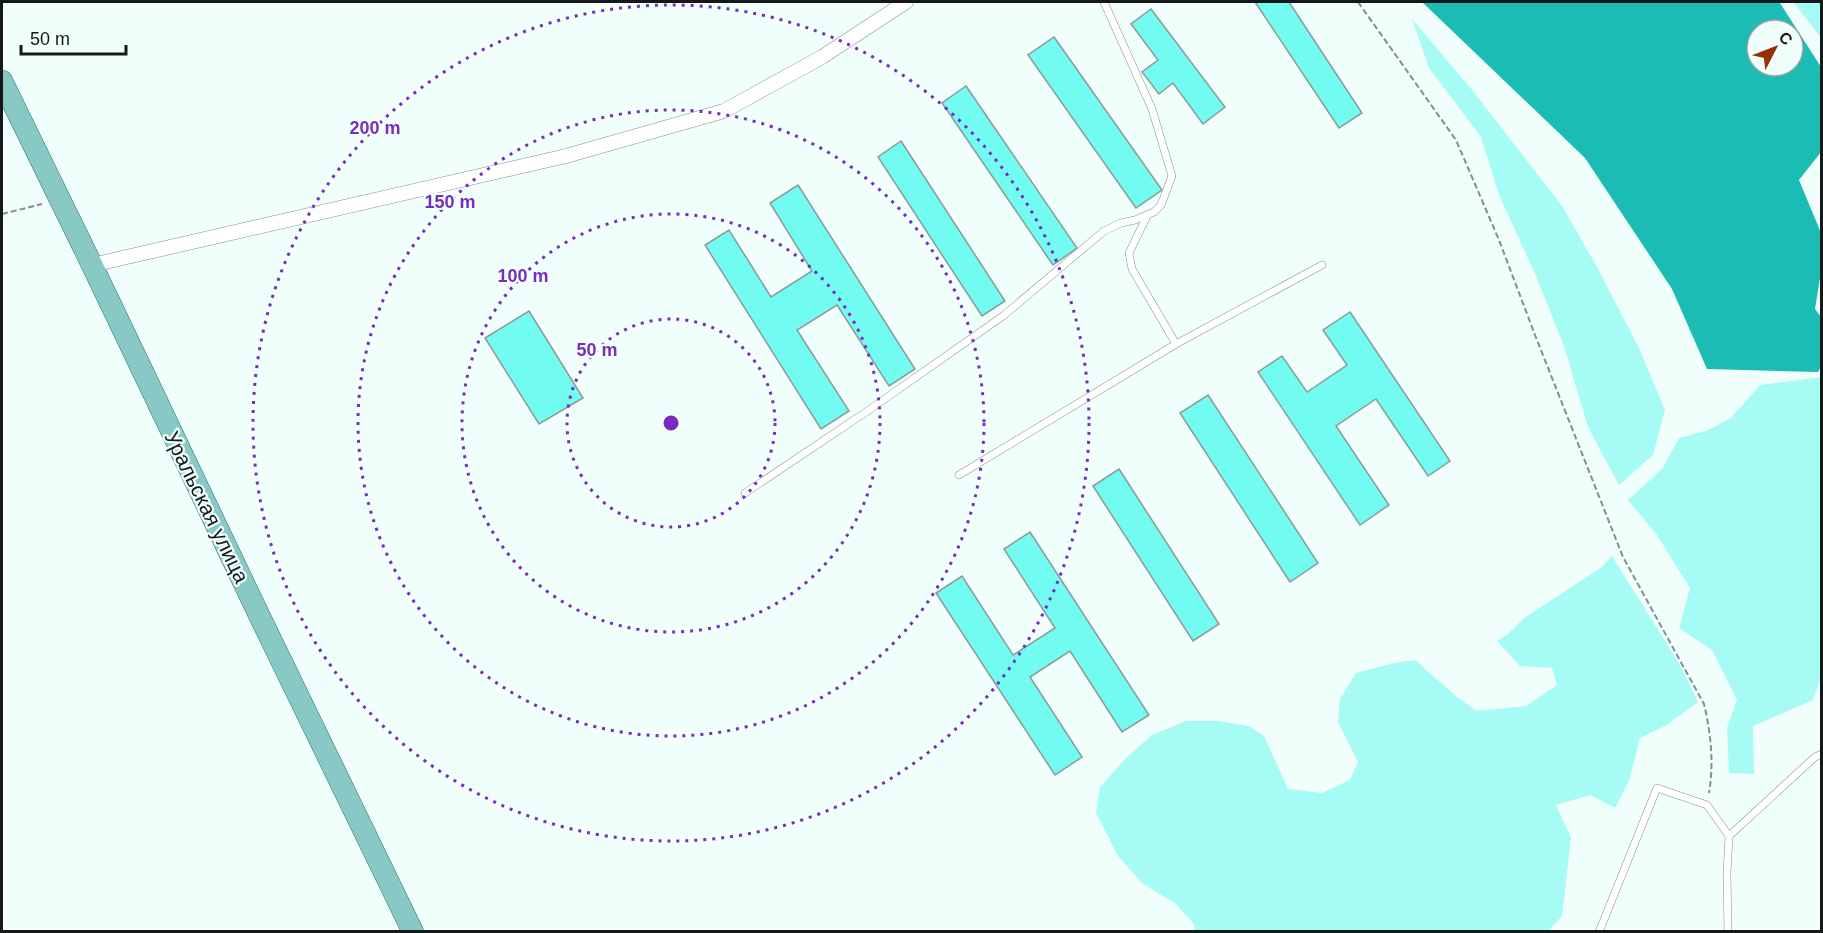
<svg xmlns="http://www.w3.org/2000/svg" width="1823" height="933" font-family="Arial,sans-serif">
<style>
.green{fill:#a6fcf5}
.water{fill:#1bbcb4;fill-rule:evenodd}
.building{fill:#71fbf1;stroke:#8d9a98;stroke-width:1.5}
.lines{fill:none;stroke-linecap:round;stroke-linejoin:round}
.lane-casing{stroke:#84918f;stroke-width:8}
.street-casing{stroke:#84918f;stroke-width:15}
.primary-casing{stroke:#2c7470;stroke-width:22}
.path{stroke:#858e8d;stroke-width:2;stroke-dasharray:6 3;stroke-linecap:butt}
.lane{stroke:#fff;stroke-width:7}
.street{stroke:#fff;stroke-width:14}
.primary{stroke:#88c9c5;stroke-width:21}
.ring{fill:none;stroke:#7b2cbf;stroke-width:3;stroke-dasharray:3 6}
.labels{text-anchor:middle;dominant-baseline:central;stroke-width:4.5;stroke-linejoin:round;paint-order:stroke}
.street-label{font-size:21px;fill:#141818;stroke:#f0fefc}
.centre{fill:#7b2cbf;stroke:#f0fefc;stroke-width:3}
.ring-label{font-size:18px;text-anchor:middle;font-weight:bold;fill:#7b2cbf;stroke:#f0fefc;stroke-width:4.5;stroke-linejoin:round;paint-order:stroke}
</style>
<rect width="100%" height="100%" fill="#f0fefc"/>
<!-- green -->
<g class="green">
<path d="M 1792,2 L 1821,2 L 1821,38 L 1794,3 Z"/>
<path d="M 1412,19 L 1473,91 L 1562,206 L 1597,267 L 1639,348 L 1665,410 L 1653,455 L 1619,485 L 1588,427 L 1564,346 L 1536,276 L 1499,195 L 1481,137 L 1429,68 Z"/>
<path d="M 1821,377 L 1821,677 L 1813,700 L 1753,726 L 1754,774 L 1729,773 L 1727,728 L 1737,700 L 1712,650 L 1679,628 L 1690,588 L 1657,535 L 1628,500 L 1662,469 L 1679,438 L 1706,431 L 1731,418 L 1760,385 Z"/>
<path d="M 1612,556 L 1680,665 L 1698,702 L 1665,726 L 1640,738 L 1629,781 L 1615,808 L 1590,795 L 1556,805 L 1571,838 L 1562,916 L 1548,931 L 1195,931 L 1194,924 L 1175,903 L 1143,884 L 1118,856 L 1096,813 L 1100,787 L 1126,758 L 1152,735 L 1186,721 L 1219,721 L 1249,726 L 1264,736 L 1288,789 L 1322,793 L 1350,780 L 1358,762 L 1338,722 L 1340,699 L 1356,673 L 1394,663 L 1415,660 L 1457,697 L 1477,711 L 1526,706 L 1557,685 L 1552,668 L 1520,666 L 1497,641 L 1508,634 L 1524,618 L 1602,567 Z"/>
</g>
<!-- water -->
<path class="water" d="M 1422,2 L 1780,3 L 1821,67 L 1821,152 L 1799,180 L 1821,233 L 1821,272 L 1815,309 L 1821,317 L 1821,367 L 1818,372 L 1707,369 L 1672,289 L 1585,158 ZM 1757,30 L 1793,30 L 1793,66 L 1757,66 Z"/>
<!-- building -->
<g class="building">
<path d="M 1255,2 L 1289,2 L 1362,113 L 1339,128 Z"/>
<path d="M 1151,9 L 1225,107 L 1203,124 L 1173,83 L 1159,94 L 1142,72 L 1158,60 L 1131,24 Z"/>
<path d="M 1054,37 L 1162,190 L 1136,208 L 1028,55 Z"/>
<path d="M 966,86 L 1077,248 L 1053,265 L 942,103 Z"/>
<path d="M 901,141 L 1005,301 L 982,316 L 878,157 Z"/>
<path d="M 798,185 L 915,369 L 889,386 L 837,305 L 797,330 L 849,411 L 821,429 L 705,245 L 729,230 L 771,297 L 812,271 L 770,203 Z"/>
<path d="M 529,311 L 583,398 L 539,424 L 485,338 Z"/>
<path d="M 1350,312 L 1450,461 L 1428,476 L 1376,399 L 1336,426 L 1389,505 L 1360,525 L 1258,372 L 1282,356 L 1307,392 L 1347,365 L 1323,330 Z"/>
<path d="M 1208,395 L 1318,563 L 1290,582 L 1180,413 Z"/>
<path d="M 1119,469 L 1219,624 L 1193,641 L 1093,486 Z"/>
<path d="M 1030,532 L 1149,715 L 1122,732 L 1070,651 L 1030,677 L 1082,757 L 1055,775 L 936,593 L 962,576 L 1013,655 L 1055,628 L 1004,549 Z"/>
</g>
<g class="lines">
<!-- lane casing -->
<g class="lane-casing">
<g id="lane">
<path d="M 1147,216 L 1129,253 L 1132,269 L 1176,344"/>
<path d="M 959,475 L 1176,344 L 1322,265"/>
<path d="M 745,493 L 869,410 L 1003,316 L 1104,231 L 1121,223 L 1135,220 L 1154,212 L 1161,205 L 1172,176 L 1152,109 L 1104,2"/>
<path d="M 1599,932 L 1657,788 L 1707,805 L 1729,836"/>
<path d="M 1728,932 L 1727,873 L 1729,836 L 1815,757 L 1822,754"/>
</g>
</g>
<!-- street casing -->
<g class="street-casing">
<path id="street" d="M 92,265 L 566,156 L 724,111 L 822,57 L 906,2"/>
</g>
<!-- primary casing -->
<g class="primary-casing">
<path id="primary" d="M 2,81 L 92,265 L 260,617 L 413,932"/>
</g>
<!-- path -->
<g class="path">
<path d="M 1358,2 L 1456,140 L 1499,240 L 1535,335 L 1623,557 L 1704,704 C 1711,734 1714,763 1709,793"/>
<path d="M 2,214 L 42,204"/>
</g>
<!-- lane -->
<use href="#lane" class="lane"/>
<!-- street -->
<use href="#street" class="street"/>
<!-- primary -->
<use href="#primary" class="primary"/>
</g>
<!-- distance rings -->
<g class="ring">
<circle cx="671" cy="423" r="104"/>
<circle cx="671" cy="423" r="209"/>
<circle cx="671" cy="423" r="313"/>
<circle cx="671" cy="423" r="418"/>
</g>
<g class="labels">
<!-- street labels -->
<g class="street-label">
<text transform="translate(207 507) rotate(64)">Уральская улица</text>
</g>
</g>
<circle cx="671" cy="423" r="9" class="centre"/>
<g class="ring-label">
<text x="375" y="134">200 m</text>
<text x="450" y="208">150 m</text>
<text x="523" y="282">100 m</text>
<text x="597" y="356">50 m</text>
</g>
<!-- border -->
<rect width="1823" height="933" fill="none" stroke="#141818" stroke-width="6"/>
<!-- north arrow -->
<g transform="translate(1775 48) rotate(48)"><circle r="28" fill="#f0fefc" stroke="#98a2a1" stroke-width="1.5"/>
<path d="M0-4.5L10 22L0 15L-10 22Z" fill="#973104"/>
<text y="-9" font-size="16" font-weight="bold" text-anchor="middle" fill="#141818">С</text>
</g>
<!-- scale -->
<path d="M21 45v9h105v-9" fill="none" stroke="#141818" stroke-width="3"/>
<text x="30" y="45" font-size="18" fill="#141818" stroke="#f0fefc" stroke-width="4.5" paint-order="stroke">50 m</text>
</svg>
